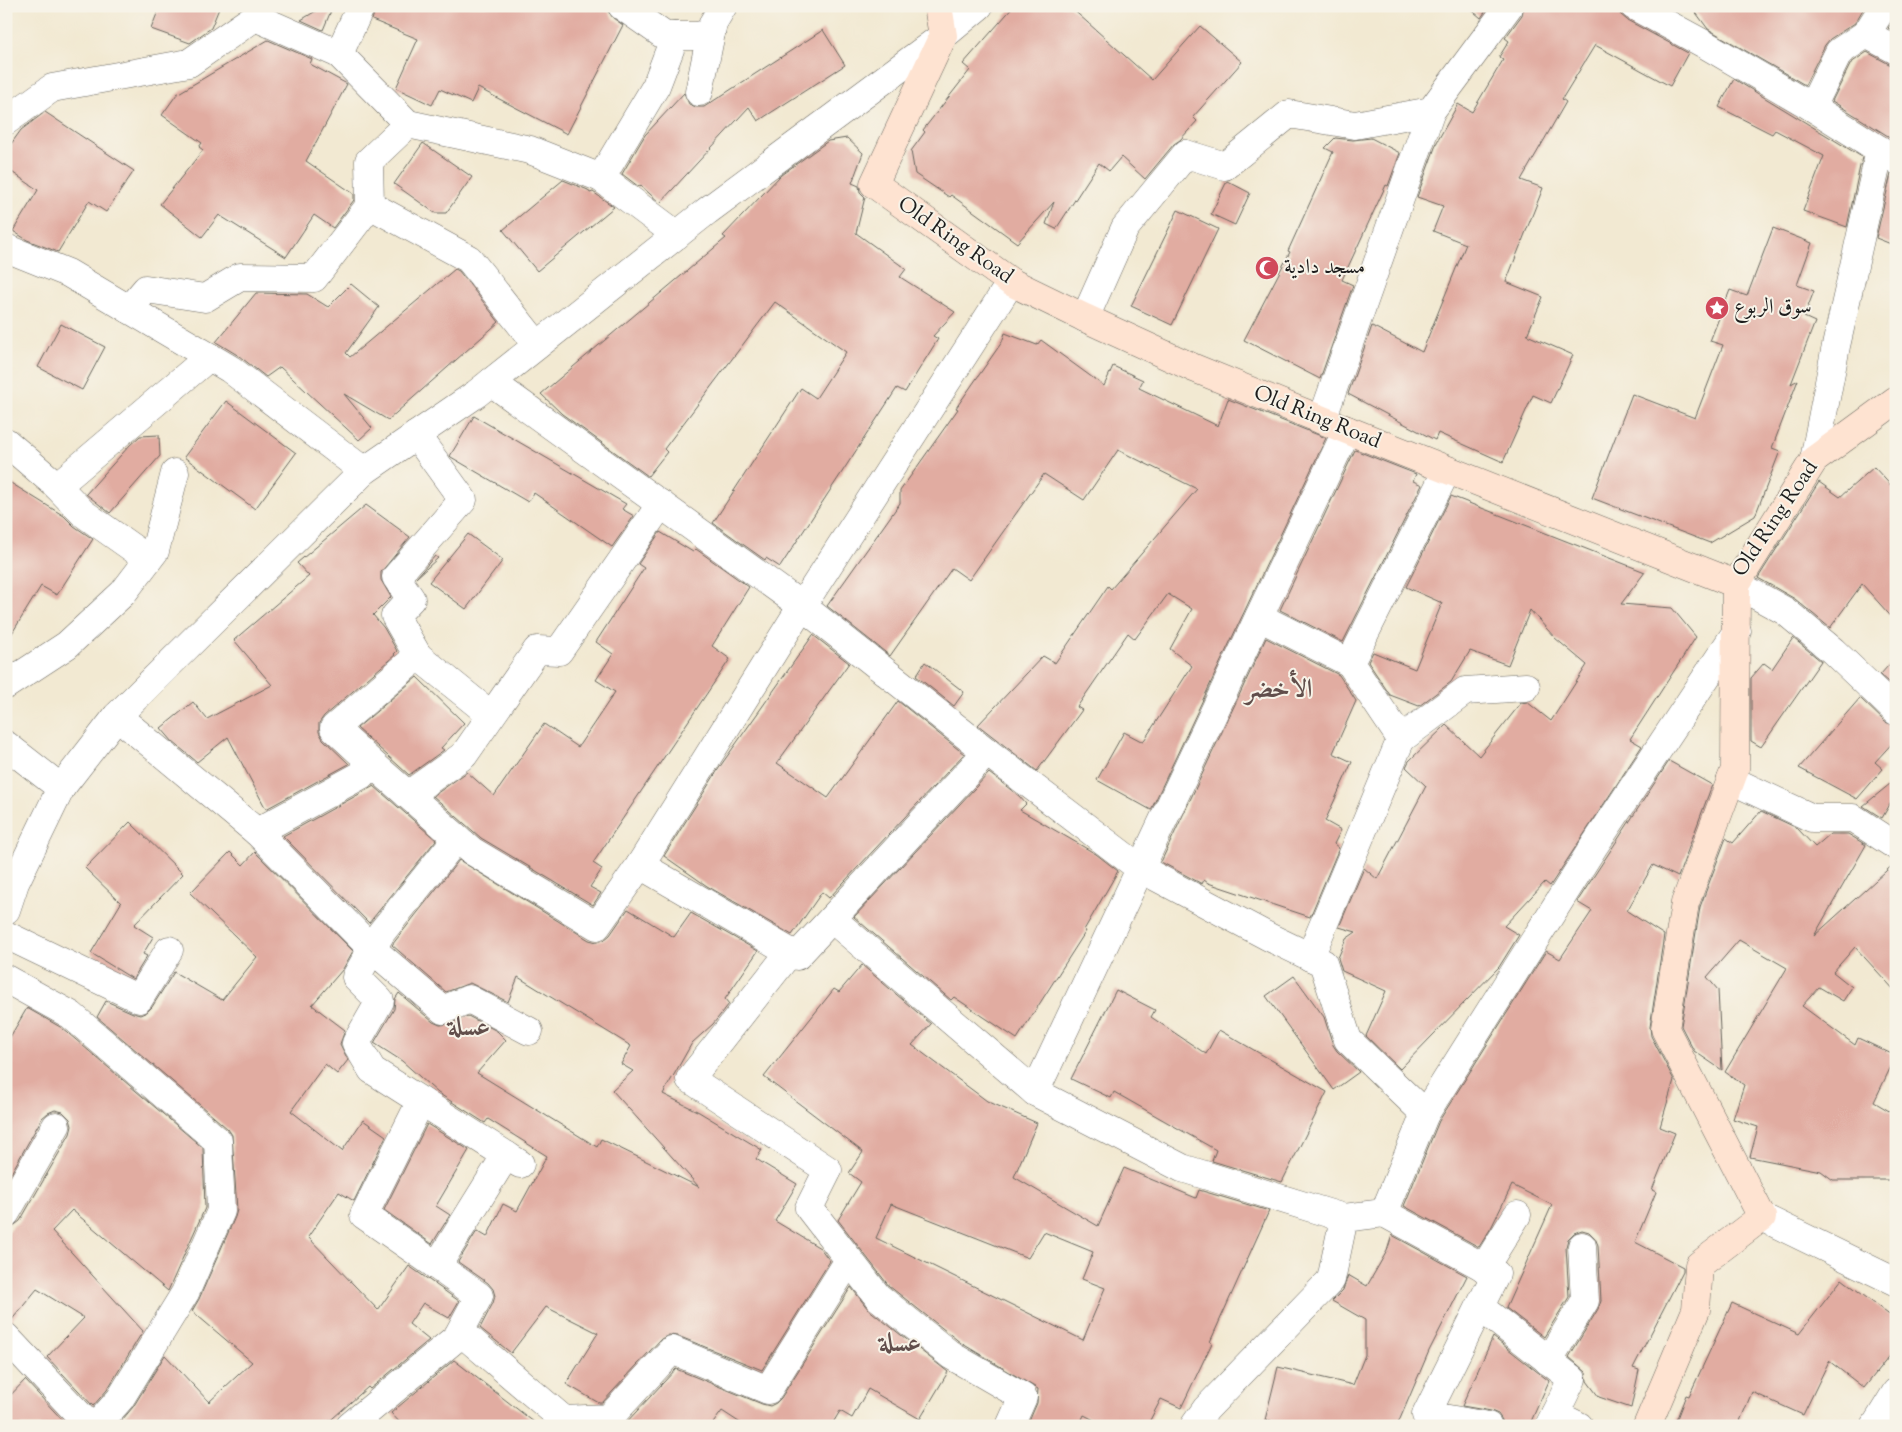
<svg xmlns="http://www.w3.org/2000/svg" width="1902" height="1432" font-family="'Sorts Mill Goudy',Amiri,serif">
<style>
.building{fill:#e1aca1;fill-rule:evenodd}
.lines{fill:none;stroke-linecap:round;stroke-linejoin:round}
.street-casing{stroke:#67645c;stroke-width:29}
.secondary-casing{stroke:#67645c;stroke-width:29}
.street{stroke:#fff;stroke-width:28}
.secondary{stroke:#fee3d1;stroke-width:28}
.labels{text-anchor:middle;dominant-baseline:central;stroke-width:4;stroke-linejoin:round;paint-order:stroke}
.street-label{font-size:21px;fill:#1c1c1c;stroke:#f7f3e8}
.poi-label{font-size:21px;fill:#1c1c1c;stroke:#f7f3e8;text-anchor:start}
.district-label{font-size:26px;font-weight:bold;fill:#614e4b;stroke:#f7f3e8}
</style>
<rect width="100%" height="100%" fill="#f7f3e8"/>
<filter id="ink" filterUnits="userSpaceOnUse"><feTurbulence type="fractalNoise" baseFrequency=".02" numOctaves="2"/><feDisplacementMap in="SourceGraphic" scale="10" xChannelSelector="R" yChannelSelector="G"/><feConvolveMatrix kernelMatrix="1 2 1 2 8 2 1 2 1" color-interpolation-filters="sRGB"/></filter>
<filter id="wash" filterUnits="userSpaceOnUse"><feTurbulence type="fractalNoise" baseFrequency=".0096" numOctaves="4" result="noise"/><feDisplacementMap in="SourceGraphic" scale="20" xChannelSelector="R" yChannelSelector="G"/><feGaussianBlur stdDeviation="1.12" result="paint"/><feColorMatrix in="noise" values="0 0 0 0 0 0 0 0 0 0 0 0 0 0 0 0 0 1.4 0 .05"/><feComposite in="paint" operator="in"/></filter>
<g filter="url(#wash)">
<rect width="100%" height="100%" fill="#f2e9d2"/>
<g id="blocks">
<!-- building -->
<g class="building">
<path d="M 160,6 L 220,6 L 211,28 L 190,43 L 151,29 Z"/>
<path d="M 324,6 L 333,6 L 323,30 L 301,20 Z"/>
<path d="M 376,6 L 597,6 L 608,11 L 613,18 L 623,25 L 567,134 L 478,88 L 471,103 L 440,89 L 432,105 L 396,88 L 418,39 L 372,20 Z"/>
<path d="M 1014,6 L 1069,6 L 1152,80 L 1200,26 L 1242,62 L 1193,117 L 1197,121 L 1180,140 L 1174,144 L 1145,179 L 1121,157 L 1109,171 L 1099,163 L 1056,229 L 1046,224 L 1054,202 L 1017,243 L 951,195 L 949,197 L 915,174 L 911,151 L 925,132 L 923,130 L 970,70 L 963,64 Z"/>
<path d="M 1467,6 L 1489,6 L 1481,18 Z"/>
<path d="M 1524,6 L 1618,6 L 1620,14 L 1627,20 L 1688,53 L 1670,86 L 1595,45 L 1562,99 L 1566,102 L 1521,180 L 1543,188 L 1506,282 L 1543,297 L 1527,335 L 1573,355 L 1551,403 L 1533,395 L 1503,462 L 1438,433 L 1435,440 L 1348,394 L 1372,326 L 1422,352 L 1466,244 L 1433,231 L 1443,206 L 1417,197 L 1437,142 L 1458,104 L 1472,112 L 1503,60 L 1499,57 L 1509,41 L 1505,38 L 1522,15 Z"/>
<path d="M 1691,6 L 1865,6 L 1855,23 L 1830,39 L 1825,45 L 1805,85 L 1708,29 Z"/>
<path d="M 1896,17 L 1896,32 L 1888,28 Z"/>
<path d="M 823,30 L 845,65 L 758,121 L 749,107 L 660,203 L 640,185 L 639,187 L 622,174 L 645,135 L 684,93 L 689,104 L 696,107 L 704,107 Z"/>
<path d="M 268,40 L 312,59 L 310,64 L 347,84 L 306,161 L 354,194 L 354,200 L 333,228 L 314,215 L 286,257 L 219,215 L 202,237 L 160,204 L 203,150 L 199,147 L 202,143 L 162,115 L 177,94 Z"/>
<path d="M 1867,52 L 1889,64 L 1896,66 L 1896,141 L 1832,101 L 1851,63 Z"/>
<path d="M 1734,79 L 1862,157 L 1847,227 L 1803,211 L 1824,156 L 1775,130 L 1772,134 L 1719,107 Z"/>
<path d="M 45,112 L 134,171 L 106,212 L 89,201 L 58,252 L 27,240 L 13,231 L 38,190 L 6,168 L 6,151 L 21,130 Z"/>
<path d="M 847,138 L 863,153 L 852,183 L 859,186 L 860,192 L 865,197 L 856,233 L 906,269 L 900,277 L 955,312 L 933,336 L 938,339 L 905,392 L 897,388 L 780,567 L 766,558 L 765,560 L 713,523 L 801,388 L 816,398 L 846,352 L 775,302 L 664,449 L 667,452 L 648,476 L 562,414 L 541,394 L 726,238 L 723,236 L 781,175 L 828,141 Z"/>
<path d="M 1335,138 L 1353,140 L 1371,138 L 1400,153 L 1388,186 L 1386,185 L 1342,280 L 1353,285 L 1320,379 L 1244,340 L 1290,252 L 1288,251 L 1333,152 L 1325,148 Z"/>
<path d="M 423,143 L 472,177 L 446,213 L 435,213 L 394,184 Z"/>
<path d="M 1891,174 L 1896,176 L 1896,246 L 1876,238 Z"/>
<path d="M 563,180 L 588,190 L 590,193 L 593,192 L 614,207 L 537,271 L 503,230 Z"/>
<path d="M 1227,181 L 1250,193 L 1235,225 L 1211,214 Z"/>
<path d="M 1178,210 L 1218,229 L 1172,325 L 1131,306 Z"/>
<path d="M 1773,228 L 1812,243 L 1797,285 L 1814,291 L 1804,317 L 1815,322 L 1791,384 L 1798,380 L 1772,448 L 1780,451 L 1755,516 L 1710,543 L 1592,498 L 1632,394 L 1695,418 L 1723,345 L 1710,341 L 1730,290 L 1747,296 Z"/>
<path d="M 455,269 L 459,271 L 499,322 L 388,420 L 344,394 L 372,428 L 359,440 L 280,367 L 266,377 L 239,356 L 216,342 L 256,293 L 307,294 L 328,307 L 351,284 L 379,307 L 346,353 L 350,357 Z"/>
<path d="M 61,324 L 105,347 L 82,390 L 38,367 Z"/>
<path d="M 1005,333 L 1037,345 L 1041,340 L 1104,386 L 1113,366 L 1143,380 L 1139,388 L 1218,426 L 1228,399 L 1326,438 L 1151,810 L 1097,780 L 1124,732 L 1143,742 L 1192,666 L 1170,649 L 1192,609 L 1168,594 L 1135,639 L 1128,633 L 1077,707 L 1082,710 L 1037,771 L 978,725 L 1043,656 L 1055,663 L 1108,586 L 1111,589 L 1197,489 L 1118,450 L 1084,500 L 1044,474 L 969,580 L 952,568 L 890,656 L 827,606 L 900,503 L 900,491 L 958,409 L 956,408 L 1002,342 Z"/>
<path d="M 226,401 L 296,453 L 255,509 L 184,457 Z"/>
<path d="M 474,416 L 626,504 L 622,509 L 634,516 L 612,547 L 534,493 L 528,502 L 451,457 L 450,456 Z"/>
<path d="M 159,435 L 160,456 L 110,513 L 86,494 L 130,445 L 140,436 Z"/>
<path d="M 1355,450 L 1416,474 L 1413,481 L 1422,485 L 1343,642 L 1280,610 Z"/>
<path d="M 1874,467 L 1896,491 L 1896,622 L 1862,584 L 1830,628 L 1795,599 L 1758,578 L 1819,482 L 1840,497 Z"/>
<path d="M 6,480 L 64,516 L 74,526 L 93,539 L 57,595 L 41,586 L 6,643 Z"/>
<path d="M 1451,496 L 1645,572 L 1621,604 L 1672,608 L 1696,637 L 1630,739 L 1642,746 L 1550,886 L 1545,882 L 1504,926 L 1519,935 L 1499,967 L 1400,1069 L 1366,1036 L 1386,991 L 1342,971 L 1338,958 L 1346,939 L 1356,932 L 1339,927 L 1364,868 L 1377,879 L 1426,786 L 1406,767 L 1409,761 L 1446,725 L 1479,756 L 1521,703 L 1527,702 L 1551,721 L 1587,665 L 1555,638 L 1530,610 L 1508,665 L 1470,651 L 1451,682 L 1419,706 L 1390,695 L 1368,662 L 1373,652 L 1415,669 L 1442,603 L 1406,587 Z"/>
<path d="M 366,505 L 410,537 L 381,572 L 381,580 L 391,597 L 373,615 L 384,628 L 397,651 L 394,654 L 395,655 L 324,716 L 319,723 L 319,732 L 323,739 L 349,764 L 266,809 L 228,737 L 197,762 L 173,742 L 161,728 L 193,702 L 207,719 L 272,685 L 234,640 L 309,576 L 297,563 Z"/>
<path d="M 660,532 L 693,552 L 696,549 L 749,587 L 712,646 L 730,659 L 593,863 L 602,869 L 590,887 L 601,893 L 593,905 L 481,838 L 433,796 L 467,772 L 494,796 L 544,724 L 578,747 L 615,692 L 596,680 L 613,654 L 596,642 L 644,568 L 638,564 Z"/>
<path d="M 468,534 L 503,560 L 466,609 L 429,582 Z"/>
<path d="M 435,556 L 438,558 L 416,578 Z"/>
<path d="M 813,635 L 849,663 L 777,763 L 828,798 L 898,701 L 964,754 L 829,898 L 822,892 L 792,935 L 707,886 L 664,856 L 721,765 Z"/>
<path d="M 1266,638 L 1339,675 L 1356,701 L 1333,753 L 1352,762 L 1325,821 L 1341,830 L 1334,844 L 1339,848 L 1310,917 L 1208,883 L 1204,880 L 1202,884 L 1161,862 Z"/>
<path d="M 1793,638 L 1821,661 L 1761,747 L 1751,741 L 1751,678 L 1764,663 L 1772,669 Z"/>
<path d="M 1896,657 L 1896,689 L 1880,675 Z"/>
<path d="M 925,662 L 964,692 L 954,706 L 916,676 Z"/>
<path d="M 417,677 L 464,723 L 441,748 L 444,750 L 409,775 L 357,728 Z"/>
<path d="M 1860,698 L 1885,722 L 1896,726 L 1896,739 L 1875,762 L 1883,769 L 1857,799 L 1799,768 Z"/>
<path d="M 1669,761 L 1712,785 L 1678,877 L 1653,865 L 1627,911 L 1664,935 L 1650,1027 L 1651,1036 L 1674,1080 L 1660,1127 L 1675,1133 L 1652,1190 L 1656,1192 L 1635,1242 L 1683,1267 L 1683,1271 L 1633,1368 L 1639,1370 L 1631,1408 L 1599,1397 L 1587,1381 L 1586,1372 L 1569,1357 L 1598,1309 L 1601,1301 L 1598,1245 L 1595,1238 L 1589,1232 L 1582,1230 L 1574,1233 L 1568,1239 L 1566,1247 L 1569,1297 L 1544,1337 L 1506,1308 L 1552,1205 L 1512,1185 L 1491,1228 L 1479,1247 L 1404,1206 L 1439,1121 L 1546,951 L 1560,959 L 1592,911 L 1577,902 Z"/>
<path d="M 989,773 L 1019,796 L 1026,804 L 1020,810 L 1096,854 L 1118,871 L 1084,930 L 1086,931 L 1017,1039 L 954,997 L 951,1000 L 854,917 Z"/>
<path d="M 1896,779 L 1896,794 L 1882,818 L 1863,806 Z"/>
<path d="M 374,786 L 436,840 L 369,923 L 283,836 Z"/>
<path d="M 1761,811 L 1797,828 L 1815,847 L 1830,834 L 1848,834 L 1866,845 L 1814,936 L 1896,862 L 1896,992 L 1855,947 L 1833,972 L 1852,987 L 1843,1001 L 1819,987 L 1802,1006 L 1855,1045 L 1858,1038 L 1896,1056 L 1874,1102 L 1896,1115 L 1896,1180 L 1833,1180 L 1821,1171 L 1750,1157 L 1758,1127 L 1733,1119 L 1744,1085 L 1725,1072 L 1787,968 L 1739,940 L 1707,977 L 1718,990 L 1722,1070 L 1694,1051 L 1681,1026 L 1700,907 L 1726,838 L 1733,843 Z"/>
<path d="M 130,822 L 183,874 L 134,925 L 153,937 L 143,954 L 147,956 L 133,979 L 91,953 L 121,903 L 85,868 Z"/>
<path d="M 230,852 L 243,865 L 255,852 L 353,951 L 343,969 L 312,1005 L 345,1030 L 340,1044 L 348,1060 L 337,1074 L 325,1064 L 291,1111 L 342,1151 L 363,1120 L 386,1136 L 354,1201 L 339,1192 L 308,1237 L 378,1310 L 409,1266 L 459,1301 L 449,1318 L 423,1303 L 409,1324 L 429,1340 L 370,1389 L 368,1387 L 324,1426 L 117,1426 L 133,1407 L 165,1355 L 209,1402 L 252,1362 L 192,1311 L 199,1299 L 235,1217 L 237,1210 L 232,1135 L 228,1129 L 97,1017 L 106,1001 L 133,1013 L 140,1015 L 147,1012 L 152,1007 L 174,972 L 222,1000 L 257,957 L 190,893 Z"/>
<path d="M 459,860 L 589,940 L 597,942 L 604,940 L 610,935 L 628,909 L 674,937 L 691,913 L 758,951 L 725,999 L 729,1004 L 713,1024 L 692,1043 L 663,1094 L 699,1112 L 762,1150 L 756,1159 L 797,1184 L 775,1221 L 820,1248 L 830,1261 L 762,1370 L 678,1336 L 669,1335 L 661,1339 L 602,1403 L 599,1403 L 566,1384 L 598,1333 L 546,1307 L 511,1353 L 480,1328 L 493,1303 L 495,1296 L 493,1289 L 488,1283 L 458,1262 L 477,1231 L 487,1237 L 503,1204 L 517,1211 L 547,1156 L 488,1119 L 485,1123 L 438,1093 L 402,1061 L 374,1043 L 394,1009 L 395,999 L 399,993 L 433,1022 L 440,1025 L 449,1024 L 468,1016 L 497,1031 L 506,1040 L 477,1073 L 597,1147 L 601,1139 L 699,1187 L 612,1090 L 633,1071 L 621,1064 L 631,1046 L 518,977 L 508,1002 L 470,983 L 446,992 L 392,945 Z"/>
<path d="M 862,965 L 931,1024 L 912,1045 L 987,1101 L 1037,1123 L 1014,1177 L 1098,1226 L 1124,1168 L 1196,1198 L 1199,1190 L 1269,1211 L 1210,1342 L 1212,1343 L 1181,1408 L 1161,1399 L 1147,1426 L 1106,1426 L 1084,1415 L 1079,1426 L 1027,1426 L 1037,1403 L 1038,1389 L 961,1343 L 889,1286 L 838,1220 L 861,1182 L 849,1173 L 863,1152 L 764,1077 L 834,989 L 839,992 ZM 891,1204 L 1028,1258 L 1044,1232 L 1093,1252 L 1082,1279 L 1105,1288 L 1083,1340 L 876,1238 Z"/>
<path d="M 1294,976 L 1324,1017 L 1333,1045 L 1337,1051 L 1359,1072 L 1334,1090 L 1266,996 Z"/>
<path d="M 1116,990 L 1155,1010 L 1151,1017 L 1206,1054 L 1219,1030 L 1327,1092 L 1282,1182 L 1212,1161 L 1216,1150 L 1114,1092 L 1111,1098 L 1071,1079 Z"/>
<path d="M 27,1008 L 62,1028 L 203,1148 L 205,1208 L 168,1291 L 72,1210 L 52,1231 L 143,1331 L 107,1390 L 93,1406 L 47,1357 L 84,1318 L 37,1289 L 10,1322 L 6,1322 L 6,1235 L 12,1227 L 20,1221 L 70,1134 L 72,1126 L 70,1119 L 63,1112 L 55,1110 L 48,1113 L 42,1118 L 9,1177 L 6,1175 L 6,1044 Z"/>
<path d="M 427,1124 L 469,1150 L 436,1206 L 450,1215 L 432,1244 L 384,1210 Z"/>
<path d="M 1392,1235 L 1467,1276 L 1429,1351 L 1397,1426 L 1287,1426 L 1265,1420 L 1278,1367 L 1353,1385 L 1365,1355 L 1365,1320 L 1332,1301 L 1343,1290 L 1348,1275 L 1367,1286 L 1387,1251 Z"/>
<path d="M 1842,1279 L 1896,1320 L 1896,1348 L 1864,1388 L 1829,1361 L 1803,1415 L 1752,1392 L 1738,1426 L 1674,1426 L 1686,1395 L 1689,1396 L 1732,1303 L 1799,1334 Z"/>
<path d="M 851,1287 L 868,1309 L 948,1372 L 920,1419 L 868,1389 L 852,1418 L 840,1411 L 831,1426 L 745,1426 L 722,1411 L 711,1426 L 623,1426 L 676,1369 L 762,1404 L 770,1406 L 776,1403 L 781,1398 Z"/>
<path d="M 1493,1337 L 1549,1381 L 1529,1426 L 1503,1426 L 1502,1420 L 1498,1414 L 1491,1411 L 1462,1406 Z"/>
<path d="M 454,1360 L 539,1426 L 403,1426 L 391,1413 Z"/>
<path d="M 25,1380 L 68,1426 L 6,1426 L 6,1400 Z"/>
</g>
</g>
</g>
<g filter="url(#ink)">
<use href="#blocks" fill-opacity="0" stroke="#67645c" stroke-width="1"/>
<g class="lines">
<!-- street casing -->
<g class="street-casing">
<g id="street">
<path d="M 361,6 L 339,54 L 408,124"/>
<path d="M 622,6 L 665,36 L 697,36 L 711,33"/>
<path d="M 1634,6 L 1706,45 L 1812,107 L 1896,160"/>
<path d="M 1866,34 L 1896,50"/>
<path d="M 699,92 L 713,23 L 723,6"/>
<path d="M 1812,107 L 1839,52 L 1866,34 L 1884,6"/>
<path d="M 6,121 L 52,88 L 189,63 L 255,17 L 339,54"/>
<path d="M 601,178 L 656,86 L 675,36"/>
<path d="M 370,205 L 469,259 L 537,345"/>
<path d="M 6,248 L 68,273 L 230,369 L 364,471"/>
<path d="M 129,309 L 146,289 L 205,298 L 240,277 L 314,278 L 370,205 L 369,161 L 408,124 L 530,150 L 601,178 L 677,235"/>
<path d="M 1085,318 L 1125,228 L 1186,154 L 1225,166 L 1289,114 L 1355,125 L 1431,111 L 1509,6"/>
<path d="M 491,382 L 802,606 L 987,752 L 1141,869 L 1269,937 L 1323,963 L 1348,1040 L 1425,1114"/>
<path d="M 1322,420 L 1431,111"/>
<path d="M 416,435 L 463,500 L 396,577 L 411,599 L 395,616 L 418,656"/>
<path d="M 6,442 L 57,486 L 83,513 L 148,559"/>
<path d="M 1814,460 L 1836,346 L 1880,150"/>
<path d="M 57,486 L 209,357"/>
<path d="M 1736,584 L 1785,611 L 1833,651 L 1896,711"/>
<path d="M 1259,617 L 1350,663 L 1447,470"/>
<path d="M 6,685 L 67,645 L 123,593 L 155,551 L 175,473"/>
<path d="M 117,716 L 257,832 L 376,767 L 408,795 L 464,755 L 537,650 L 559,651 L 661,504"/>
<path d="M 1401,739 L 1465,691 L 1526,687"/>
<path d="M 6,745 L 61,788"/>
<path d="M 987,752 L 797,956 L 640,865 L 802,606 L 1011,282"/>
<path d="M 376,767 L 334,728 L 418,656 L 491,715"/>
<path d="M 1731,780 L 1812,818 L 1853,818 L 1896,846"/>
<path d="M 408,795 L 472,851 L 597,926 L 640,865"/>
<path d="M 257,832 L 372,949 L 443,1010 L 469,999 L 529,1031"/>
<path d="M 457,838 L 381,933 L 356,977 L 380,1001 L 356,1043 L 372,1070 L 520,1164"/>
<path d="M 6,910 L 15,883 L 61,788 L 117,716 L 364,471 L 476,394 L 707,211 L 943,36 L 979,6"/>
<path d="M 832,919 L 1035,1092 L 1347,430"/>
<path d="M 6,935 L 139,999 L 169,950"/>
<path d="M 790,952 L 690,1079 L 828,1170 L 809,1208 L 878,1297 L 952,1356 L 1023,1397 L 1010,1426"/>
<path d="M 1310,957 L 1401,739 L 1350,663"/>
<path d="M 6,979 L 71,1015 L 218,1141 L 221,1211 L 185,1293 L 120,1399 L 96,1426"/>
<path d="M 1035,1092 L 1182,1168 L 1344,1218"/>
<path d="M 421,1101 L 364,1215 L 437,1266"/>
<path d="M 6,1213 L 56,1126"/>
<path d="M 1384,1213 L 1496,1274 L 1426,1415 L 1488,1426"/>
<path d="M 1762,1217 L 1896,1282"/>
<path d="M 1484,1268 L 1517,1215"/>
<path d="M 1480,1307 L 1572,1379 L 1549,1426"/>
<path d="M 6,1337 L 90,1426"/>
<path d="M 457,1337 L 479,1296 L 437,1266 L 506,1155"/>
<path d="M 1548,1361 L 1585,1301 L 1582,1246"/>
<path d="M 1555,1414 L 1579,1426"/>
<path d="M 564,1420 L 609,1418 L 672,1350 L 768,1390 L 849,1260"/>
<path d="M 350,1426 L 462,1333 L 571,1426"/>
<path d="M 1194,1426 L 1206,1409 L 1331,1280 L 1344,1218 L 1384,1213 L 1425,1114 L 1594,846 L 1737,631"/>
<path d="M 1875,1426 L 1896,1392"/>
</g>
</g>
<!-- secondary casing -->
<g class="secondary-casing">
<g id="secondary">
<path d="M 938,6 L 943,36 L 874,184 L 1011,282 L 1085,318 L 1194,368 L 1347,430 L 1736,584 L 1814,460 L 1896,400"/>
<path d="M 1647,1426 L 1696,1310 L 1699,1265 L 1762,1217 L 1665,1029 L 1685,903 L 1735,769 L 1736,584"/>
</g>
</g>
<!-- street -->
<use href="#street" class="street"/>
<!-- secondary -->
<use href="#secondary" class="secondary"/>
</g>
</g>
<!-- icons -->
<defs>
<g id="mosque-disc" transform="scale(1.25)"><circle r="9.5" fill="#d1495b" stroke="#f7f3e8"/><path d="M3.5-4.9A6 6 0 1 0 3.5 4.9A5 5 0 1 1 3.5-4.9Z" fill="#fff"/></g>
<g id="sight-disc" transform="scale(1.25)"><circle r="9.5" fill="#d1495b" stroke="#f7f3e8"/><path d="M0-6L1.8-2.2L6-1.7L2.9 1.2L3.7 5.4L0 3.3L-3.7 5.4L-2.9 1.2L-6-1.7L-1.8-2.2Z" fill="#fff"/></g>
</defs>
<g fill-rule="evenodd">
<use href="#mosque-disc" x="1267" y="268"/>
<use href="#sight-disc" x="1717" y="308"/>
</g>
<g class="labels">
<!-- street labels -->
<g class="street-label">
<text transform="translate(955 241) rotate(35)">Old Ring Road</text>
<text transform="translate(1317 418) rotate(22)">Old Ring Road</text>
<text transform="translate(1776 519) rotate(-56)">Old Ring Road</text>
</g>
<!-- poi labels -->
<g class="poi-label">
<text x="1284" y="268">مسجد دادية</text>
<text x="1734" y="308">سوق الربوع</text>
</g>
<!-- district labels -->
<g class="district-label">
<text x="1279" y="690">الأخضر</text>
<text x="469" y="1028">عسلة</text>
<text x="900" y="1344">عسلة</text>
</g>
</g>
<!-- margin -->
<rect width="1902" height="1432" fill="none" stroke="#f7f3e8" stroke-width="25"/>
</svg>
